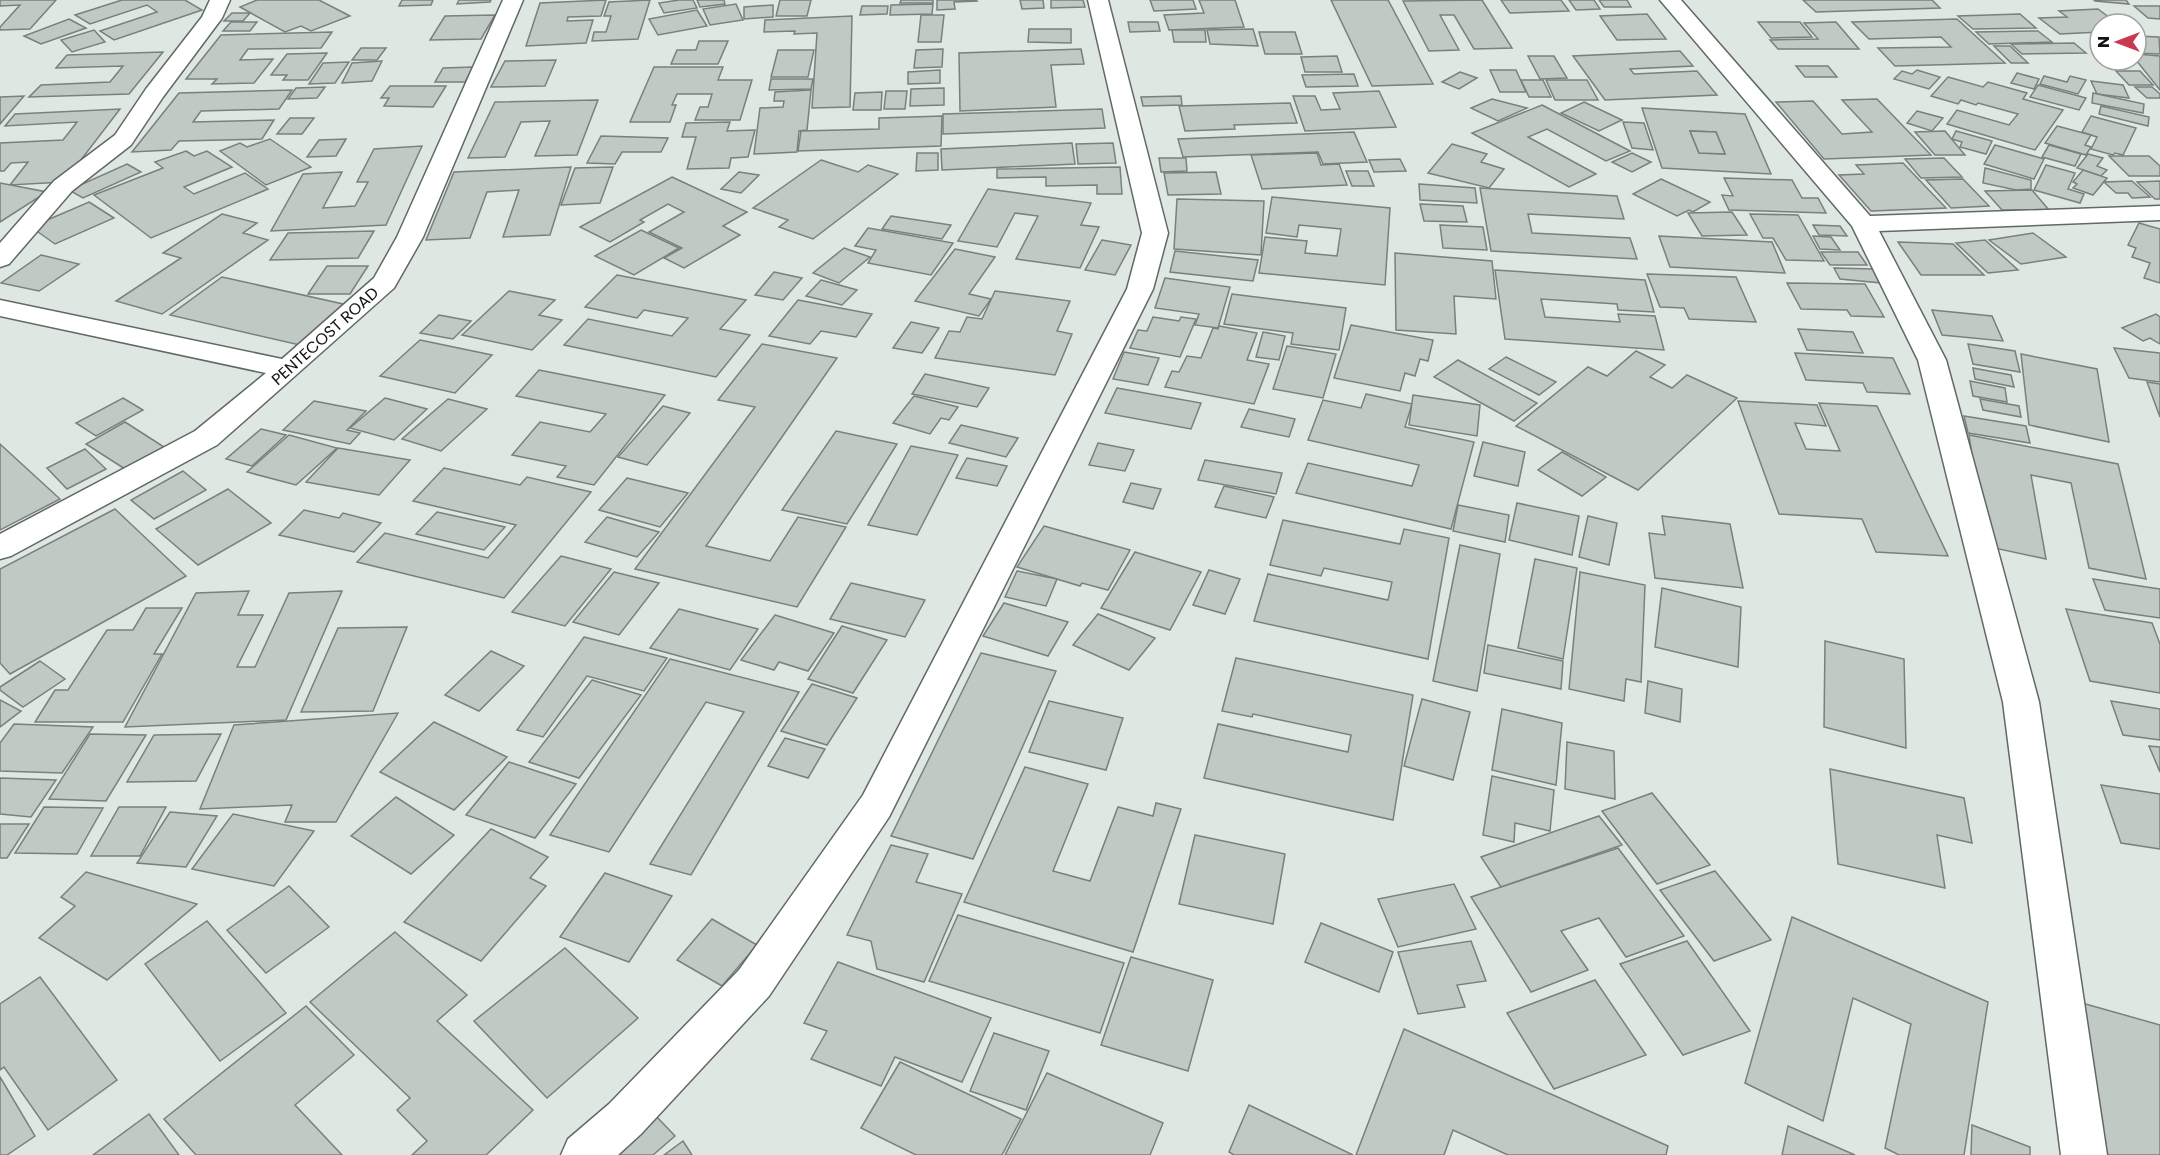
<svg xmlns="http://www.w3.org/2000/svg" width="2160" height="1155" font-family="Poppins,sans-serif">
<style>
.building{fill:#c1c9c5;stroke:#79807d;stroke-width:1.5;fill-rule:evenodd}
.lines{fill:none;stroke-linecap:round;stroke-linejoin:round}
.minor-casing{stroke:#616965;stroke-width:3}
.minor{fill:#fff;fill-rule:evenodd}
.labels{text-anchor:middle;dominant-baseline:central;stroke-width:6;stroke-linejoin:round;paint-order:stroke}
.street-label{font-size:16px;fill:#111412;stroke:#fff}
</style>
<rect width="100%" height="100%" fill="#dfe7e3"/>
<!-- building -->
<g class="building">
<path d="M 0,0 L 56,0 L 30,29 L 0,30 L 0,27 L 20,5 L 0,6 Z"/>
<path d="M 122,0 L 185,0 L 202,10 L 114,40 L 100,31 L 157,12 L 147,5 L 90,24 L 75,15 Z"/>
<path d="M 257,0 L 319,0 L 350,16 L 311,31 L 301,26 L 285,32 L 240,7 Z"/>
<path d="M 402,0 L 433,0 L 431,5 L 399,6 Z"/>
<path d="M 459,0 L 491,0 L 490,2 L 457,4 Z"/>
<path d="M 606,0 L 601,16 L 568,17 L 567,21 L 593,20 L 586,43 L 526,46 L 540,3 Z"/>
<path d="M 650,0 L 638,39 L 592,41 L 594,32 L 606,32 L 611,16 L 604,16 L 609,2 Z"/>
<path d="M 679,0 L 693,0 L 697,8 L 664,13 L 659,3 Z"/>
<path d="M 697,0 L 724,0 L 725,4 L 700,7 Z"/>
<path d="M 780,0 L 811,0 L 807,16 L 776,16 Z"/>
<path d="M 901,0 L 933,0 L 933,3 L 900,3 Z"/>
<path d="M 937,0 L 976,0 L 977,1 L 954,2 L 955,9 L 937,10 Z"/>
<path d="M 1020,0 L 1043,0 L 1044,8 L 1022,9 Z"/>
<path d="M 1051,0 L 1083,0 L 1085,7 L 1051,8 Z"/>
<path d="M 1150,0 L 1193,0 L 1196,9 L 1154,11 Z"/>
<path d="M 1199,0 L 1235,0 L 1244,27 L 1169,30 L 1164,15 L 1204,13 Z"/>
<path d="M 1331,0 L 1388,0 L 1433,84 L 1372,86 Z"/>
<path d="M 1482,0 L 1512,48 L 1474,49 L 1454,15 L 1440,15 L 1459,50 L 1429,51 L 1403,1 Z"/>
<path d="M 1501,0 L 1561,0 L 1569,11 L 1510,13 Z"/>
<path d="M 1569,0 L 1594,0 L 1600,9 L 1576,10 Z"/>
<path d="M 1599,0 L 1627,0 L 1631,7 L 1604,7 Z"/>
<path d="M 1803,0 L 1932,0 L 1940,8 L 1816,12 Z"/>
<path d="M 2094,0 L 2126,0 L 2129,4 L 2095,1 Z"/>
<path d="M 736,4 L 743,20 L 710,25 L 703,9 Z"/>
<path d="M 933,4 L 932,14 L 890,15 L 891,5 Z"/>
<path d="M 773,5 L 773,17 L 744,19 L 744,7 Z"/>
<path d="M 862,6 L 888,6 L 887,14 L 860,15 Z"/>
<path d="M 2134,6 L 2160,6 L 2160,19 L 2148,18 Z"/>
<path d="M 2098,9 L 2118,24 L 2100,24 L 2100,32 L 2060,34 L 2039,18 L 2067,17 L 2059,11 Z"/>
<path d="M 697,10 L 707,26 L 658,35 L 649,19 Z"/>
<path d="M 232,13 L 250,13 L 243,21 L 224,21 Z"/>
<path d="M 1647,14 L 1666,39 L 1617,40 L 1600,16 Z"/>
<path d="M 2020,14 L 2036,28 L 1973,29 L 1958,16 Z"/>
<path d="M 495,15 L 481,39 L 430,40 L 445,16 Z"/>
<path d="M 921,15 L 944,15 L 941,42 L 918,42 Z"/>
<path d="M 852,16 L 850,107 L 812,108 L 817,33 L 794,34 L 795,31 L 764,32 L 765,20 Z"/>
<path d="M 69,19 L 86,28 L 41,44 L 24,36 Z"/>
<path d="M 1957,19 L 2005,63 L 1895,66 L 1878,48 L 1951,47 L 1941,37 L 1869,39 L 1852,22 Z"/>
<path d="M 231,22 L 257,22 L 250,31 L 223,31 Z"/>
<path d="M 1128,22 L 1158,22 L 1160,31 L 1130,32 Z"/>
<path d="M 1758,22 L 1800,22 L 1812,37 L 1771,38 Z"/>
<path d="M 1836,22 L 1859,49 L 1778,49 L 1770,40 L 1818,39 L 1804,23 Z"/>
<path d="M 1029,29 L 1071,29 L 1071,43 L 1028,42 Z"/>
<path d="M 1253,29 L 1258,46 L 1210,44 L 1207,30 Z"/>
<path d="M 94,30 L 105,42 L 72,52 L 61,40 Z"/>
<path d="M 1172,30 L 1205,30 L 1206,42 L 1174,42 Z"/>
<path d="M 2038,31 L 2052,42 L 1989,44 L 1976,32 Z"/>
<path d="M 332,32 L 321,48 L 248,49 L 240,60 L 273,59 L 254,83 L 212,84 L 217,79 L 186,79 L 221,35 Z"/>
<path d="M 1259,32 L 1295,32 L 1302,54 L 1265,54 Z"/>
<path d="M 2136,36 L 2159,37 L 2160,54 L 2136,53 Z"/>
<path d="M 699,41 L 728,41 L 718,64 L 671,64 L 677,50 L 696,50 Z"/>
<path d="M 2074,43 L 2086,53 L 2022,54 L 2011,44 Z"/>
<path d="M 1994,46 L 2010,46 L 2028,63 L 2011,63 Z"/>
<path d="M 361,48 L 386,48 L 377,60 L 352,60 Z"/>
<path d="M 943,49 L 942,67 L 914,68 L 916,50 Z"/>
<path d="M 1081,49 L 1084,64 L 1051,65 L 1056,107 L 960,111 L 959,53 Z"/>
<path d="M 778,50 L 814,50 L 808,77 L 771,77 Z"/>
<path d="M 1680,51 L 1693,66 L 1630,69 L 1634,74 L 1697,71 L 1717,95 L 1605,100 L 1573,56 Z"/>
<path d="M 163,52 L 129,94 L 29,97 L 41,85 L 110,82 L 123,66 L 56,68 L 67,55 Z"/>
<path d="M 327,53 L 308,80 L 283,80 L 287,75 L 271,75 L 287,54 Z"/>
<path d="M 2136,54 L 2160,56 L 2160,90 L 2136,60 Z"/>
<path d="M 1337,56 L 1342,72 L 1305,72 L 1301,57 Z"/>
<path d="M 1528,56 L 1554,56 L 1567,78 L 1540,79 Z"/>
<path d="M 556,60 L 545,86 L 491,87 L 505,61 Z"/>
<path d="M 382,61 L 372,81 L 342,83 L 352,63 Z"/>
<path d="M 349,62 L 335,83 L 309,84 L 323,63 Z"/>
<path d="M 1796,66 L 1828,66 L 1837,77 L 1805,77 Z"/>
<path d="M 473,67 L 465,82 L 435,82 L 443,68 Z"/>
<path d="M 654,67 L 723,67 L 718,80 L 752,80 L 740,120 L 695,120 L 700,107 L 708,107 L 712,94 L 677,94 L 672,105 L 676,105 L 670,122 L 630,122 Z"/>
<path d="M 940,70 L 940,83 L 908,84 L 908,72 Z"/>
<path d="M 1490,70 L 1516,70 L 1526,92 L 1500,92 Z"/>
<path d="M 1917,70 L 1940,77 L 1929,89 L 1894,79 L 1902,71 L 1912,74 Z"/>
<path d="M 2116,71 L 2140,71 L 2153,85 L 2129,85 Z"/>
<path d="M 1460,72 L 1477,78 L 1459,89 L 1442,82 Z"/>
<path d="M 2017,73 L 2039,79 L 2034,89 L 2011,83 Z"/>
<path d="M 1354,74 L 1358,86 L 1306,87 L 1302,75 Z"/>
<path d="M 2044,76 L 2067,82 L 2070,76 L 2086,80 L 2078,94 L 2040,84 Z"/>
<path d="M 1948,77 L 1983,87 L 1988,82 L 2027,93 L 2023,99 L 2063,110 L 2035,150 L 1947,124 L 1957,110 L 2009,125 L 2018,114 L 1978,103 L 1976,105 L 1961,100 L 1958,104 L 1931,96 Z"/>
<path d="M 771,79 L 813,79 L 811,89 L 769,90 Z"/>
<path d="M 1521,80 L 1543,80 L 1551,97 L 1529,97 Z"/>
<path d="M 1546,80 L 1587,80 L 1598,100 L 1555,100 Z"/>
<path d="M 2091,81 L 2123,85 L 2129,98 L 2097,94 Z"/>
<path d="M 2038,85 L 2086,98 L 2079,110 L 2030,97 Z"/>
<path d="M 390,86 L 446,86 L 433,107 L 384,106 L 389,98 L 381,98 Z"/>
<path d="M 325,87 L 317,98 L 288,99 L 296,88 Z"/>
<path d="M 2135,87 L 2152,87 L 2160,94 L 2160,98 L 2147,98 Z"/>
<path d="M 944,88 L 944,105 L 910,106 L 911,89 Z"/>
<path d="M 292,90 L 279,109 L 201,111 L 193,122 L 274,120 L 262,139 L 179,141 L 171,150 L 132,152 L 179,93 Z"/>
<path d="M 811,90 L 807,130 L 799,131 L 797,152 L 754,154 L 760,108 L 783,107 L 784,101 L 774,101 L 775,92 Z"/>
<path d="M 886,91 L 907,91 L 905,109 L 884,109 Z"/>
<path d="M 1379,91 L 1396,127 L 1305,131 L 1293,96 L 1315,96 L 1321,110 L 1340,109 L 1333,93 Z"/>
<path d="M 882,92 L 881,110 L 853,110 L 855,93 Z"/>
<path d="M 2093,93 L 2144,104 L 2143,113 L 2092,103 Z"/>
<path d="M 24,96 L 0,124 L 0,97 Z"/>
<path d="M 1181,96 L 1182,105 L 1143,106 L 1141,97 Z"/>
<path d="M 1492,99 L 1527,108 L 1498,121 L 1471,108 Z"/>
<path d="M 1877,99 L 1931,155 L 1824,159 L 1776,102 L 1813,101 L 1842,134 L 1872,132 L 1842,100 Z"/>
<path d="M 598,100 L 577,155 L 535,156 L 550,121 L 521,122 L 505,157 L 468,158 L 495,102 Z"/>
<path d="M 1584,102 L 1622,120 L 1599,131 L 1561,113 Z"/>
<path d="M 1290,103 L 1297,123 L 1234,125 L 1235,129 L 1185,131 L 1179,106 Z"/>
<path d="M 1542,105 L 1630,151 L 1606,161 L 1547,129 L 1528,137 L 1596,174 L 1569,187 L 1472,133 Z"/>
<path d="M 2101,106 L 2149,117 L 2148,126 L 2099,114 Z"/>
<path d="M 1642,108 L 1745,114 L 1771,174 L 1662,168 ZM 1690,131 L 1716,132 L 1725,154 L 1699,153 Z"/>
<path d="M 120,109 L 64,182 L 10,185 L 28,162 L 11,163 L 4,171 L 0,171 L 0,143 L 63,140 L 77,122 L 5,126 L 15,114 Z"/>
<path d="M 1102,109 L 1105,128 L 943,134 L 943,114 Z"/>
<path d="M 1917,111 L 1943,118 L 1932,131 L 1907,123 Z"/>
<path d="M 942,116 L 941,146 L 798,151 L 801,131 L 879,129 L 879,118 Z"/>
<path d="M 2091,116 L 2136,128 L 2123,155 L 2115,153 L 2113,155 L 2091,149 L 2097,137 L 2082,132 Z"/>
<path d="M 290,118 L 314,118 L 302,134 L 277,134 Z"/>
<path d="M 730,122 L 727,131 L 755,130 L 748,157 L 731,158 L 729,168 L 687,169 L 696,137 L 682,137 L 686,123 Z"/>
<path d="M 1623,122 L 1644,123 L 1653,150 L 1632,148 Z"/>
<path d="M 2057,126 L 2091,135 L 2085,145 L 2091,147 L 2086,155 L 2045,143 Z"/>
<path d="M 1690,131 L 1716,132 L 1725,154 L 1699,153 Z"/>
<path d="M 1945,131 L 1965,155 L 1935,155 L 1915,132 Z"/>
<path d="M 1956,131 L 1992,141 L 1986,154 L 1960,147 L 1962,142 L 1952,139 Z"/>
<path d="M 1354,132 L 1367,162 L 1323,164 L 1318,152 L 1183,157 L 1178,139 Z"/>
<path d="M 601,136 L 668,138 L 661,152 L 622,152 L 615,164 L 587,163 Z"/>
<path d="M 270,139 L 311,167 L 266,185 L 220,151 L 240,143 L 247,147 Z"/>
<path d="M 346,139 L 336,156 L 307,157 L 319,140 Z"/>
<path d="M 1072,143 L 1075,164 L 942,170 L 941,149 Z"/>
<path d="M 1113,143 L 1116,163 L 1078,164 L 1076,144 Z"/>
<path d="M 1452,144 L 1487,154 L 1481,162 L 1504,169 L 1489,188 L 1428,173 Z"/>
<path d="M 1995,145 L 2044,159 L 2034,179 L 1984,164 Z"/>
<path d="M 2049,145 L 2081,154 L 2075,166 L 2042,157 Z"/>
<path d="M 422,146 L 386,225 L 271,231 L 303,174 L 342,172 L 323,208 L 355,206 L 368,182 L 357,182 L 374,149 Z"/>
<path d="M 186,151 L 194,156 L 207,151 L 232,167 L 184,187 L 194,194 L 245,173 L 268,189 L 151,238 L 94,195 L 163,168 L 155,162 Z"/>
<path d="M 917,153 L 938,153 L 938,170 L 916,171 Z"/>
<path d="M 1317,153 L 1321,165 L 1339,164 L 1347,185 L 1262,189 L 1251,155 Z"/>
<path d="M 1632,153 L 1651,162 L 1632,172 L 1612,162 Z"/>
<path d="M 2088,154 L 2103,158 L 2097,166 L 2107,170 L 2101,176 L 2077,168 Z"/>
<path d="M 2109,156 L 2149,156 L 2160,166 L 2160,176 L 2129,176 Z"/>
<path d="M 1159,158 L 1186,158 L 1187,171 L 1161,172 Z"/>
<path d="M 1944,158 L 1962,177 L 1921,178 L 1905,159 Z"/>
<path d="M 1400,159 L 1406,171 L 1374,172 L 1369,160 Z"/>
<path d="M 821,160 L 858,172 L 868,165 L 898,174 L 813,239 L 779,227 L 788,220 L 753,208 Z"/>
<path d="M 1903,163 L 1946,208 L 1871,211 L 1839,175 L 1864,174 L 1856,165 Z"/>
<path d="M 127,164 L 141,172 L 83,198 L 69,190 Z"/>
<path d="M 2046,165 L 2075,173 L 2068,189 L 2084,194 L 2080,203 L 2034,190 Z"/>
<path d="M 571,167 L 550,235 L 503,237 L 519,190 L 487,192 L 470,238 L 426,240 L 454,172 Z"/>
<path d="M 613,167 L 600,203 L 561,205 L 575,168 Z"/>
<path d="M 1120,167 L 1122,194 L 1097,194 L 1097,185 L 1046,186 L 1046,177 L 997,178 L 997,169 Z"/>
<path d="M 1985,168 L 2031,180 L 2031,189 L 2016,190 L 1983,183 Z"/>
<path d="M 2083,170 L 2107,178 L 2093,195 L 2073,188 L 2077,184 L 2073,182 Z"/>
<path d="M 1346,171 L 1368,171 L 1374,186 L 1352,186 Z"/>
<path d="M 739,172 L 759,175 L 741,193 L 721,189 Z"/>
<path d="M 1216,172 L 1221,194 L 1168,195 L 1164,173 Z"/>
<path d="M 672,177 L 747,212 L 723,226 L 740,235 L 684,268 L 664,258 L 682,248 L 649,232 L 684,212 L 668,204 L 640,220 L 644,222 L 610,242 L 580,227 Z"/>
<path d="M 1724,178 L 1792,180 L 1802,198 L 1818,198 L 1826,213 L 1729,210 L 1722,195 L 1733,196 Z"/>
<path d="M 1661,179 L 1710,202 L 1693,212 L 1689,210 L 1677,216 L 1633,194 Z"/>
<path d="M 1963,179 L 1989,206 L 1951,208 L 1926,180 Z"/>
<path d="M 2132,181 L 2150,197 L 2132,198 L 2128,193 L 2116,193 L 2104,182 Z"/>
<path d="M 2160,181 L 2160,199 L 2155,199 L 2137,182 Z"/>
<path d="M 0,183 L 47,192 L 0,222 Z"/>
<path d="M 1419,184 L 1475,188 L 1477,203 L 1420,200 Z"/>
<path d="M 1480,188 L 1617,196 L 1624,219 L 1528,214 L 1532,233 L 1630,238 L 1637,259 L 1491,251 Z"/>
<path d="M 988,189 L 1091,203 L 1081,225 L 1099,227 L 1080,268 L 1016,259 L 1038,216 L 1015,213 L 997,247 L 958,241 Z"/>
<path d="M 2032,190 L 2049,210 L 2002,210 L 1985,191 Z"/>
<path d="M 1272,197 L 1390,208 L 1385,285 L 1259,273 L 1265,237 L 1307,241 L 1305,253 L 1337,256 L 1341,229 L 1299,225 L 1297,237 L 1266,233 Z"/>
<path d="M 1177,199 L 1264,201 L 1261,255 L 1174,249 Z"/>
<path d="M 89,202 L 114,218 L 55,244 L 31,227 Z"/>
<path d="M 1420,204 L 1463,206 L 1467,222 L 1424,221 Z"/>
<path d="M 1732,212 L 1747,235 L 1702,236 L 1688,213 Z"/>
<path d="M 222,214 L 257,223 L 243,233 L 268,240 L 162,314 L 116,301 L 181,258 L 163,253 Z"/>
<path d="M 1750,214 L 1798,215 L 1824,261 L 1786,260 L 1773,238 L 1763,238 Z"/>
<path d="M 891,216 L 951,225 L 942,239 L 882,229 Z"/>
<path d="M 2139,223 L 2160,229 L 2160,283 L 2144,278 L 2150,263 L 2132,257 L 2136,248 L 2128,245 Z"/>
<path d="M 1440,225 L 1483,227 L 1487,250 L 1443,248 Z"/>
<path d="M 1813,225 L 1840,226 L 1847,236 L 1819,235 Z"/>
<path d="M 868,228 L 953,243 L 931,275 L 868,263 L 876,250 L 855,246 Z"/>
<path d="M 641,230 L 679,248 L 634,275 L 595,256 Z"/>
<path d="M 374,231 L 358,258 L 270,260 L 288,233 Z"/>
<path d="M 2033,233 L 2066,257 L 2021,264 L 1989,240 Z"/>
<path d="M 1659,236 L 1772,242 L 1785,273 L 1670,267 Z"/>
<path d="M 1813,236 L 1831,237 L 1840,250 L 1820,249 Z"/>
<path d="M 1102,240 L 1131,245 L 1115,275 L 1085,270 Z"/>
<path d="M 1985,240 L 2018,270 L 1988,273 L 1956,243 Z"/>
<path d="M 1898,242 L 1953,244 L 1984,275 L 1921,275 Z"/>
<path d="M 844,248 L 870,257 L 839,283 L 813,273 Z"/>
<path d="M 955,249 L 995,257 L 969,294 L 991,299 L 979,316 L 915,301 Z"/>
<path d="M 1175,251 L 1258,260 L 1253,281 L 1170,272 Z"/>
<path d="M 1821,252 L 1858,252 L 1867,265 L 1830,265 Z"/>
<path d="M 1395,253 L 1492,261 L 1496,299 L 1454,296 L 1456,334 L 1396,330 Z"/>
<path d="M 41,255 L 79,264 L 39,291 L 1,283 Z"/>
<path d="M 327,266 L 368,266 L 350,294 L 308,294 Z"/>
<path d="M 1834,268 L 1873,269 L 1882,283 L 1840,279 Z"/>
<path d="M 1495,270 L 1645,280 L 1654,312 L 1618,310 L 1617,304 L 1541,299 L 1545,317 L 1620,322 L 1618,314 L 1655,316 L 1664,350 L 1505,339 Z"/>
<path d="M 774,272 L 802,278 L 783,300 L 755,295 Z"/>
<path d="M 1647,274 L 1736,277 L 1756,322 L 1689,319 L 1684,308 L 1660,307 Z"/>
<path d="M 617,275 L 746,300 L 720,329 L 750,335 L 716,377 L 564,345 L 588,319 L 672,336 L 688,318 L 644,310 L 637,318 L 585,307 Z"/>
<path d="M 222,277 L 352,306 L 304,346 L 170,315 Z"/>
<path d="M 1165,278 L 1230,287 L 1218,328 L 1195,325 L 1199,314 L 1155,308 Z"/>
<path d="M 821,280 L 857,290 L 842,305 L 806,296 Z"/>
<path d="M 1787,283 L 1865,284 L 1884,317 L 1851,316 L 1847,310 L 1801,309 Z"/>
<path d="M 509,291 L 555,300 L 539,315 L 562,320 L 532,350 L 462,335 Z"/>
<path d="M 995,291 L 1070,301 L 1057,331 L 1072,334 L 1055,375 L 935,358 L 949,331 L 960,332 L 967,317 L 982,319 Z"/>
<path d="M 1232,294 L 1346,308 L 1339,350 L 1291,344 L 1293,333 L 1224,324 Z"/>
<path d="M 798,300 L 872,314 L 856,337 L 821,331 L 810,344 L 769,336 Z"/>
<path d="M 1932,310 L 1992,316 L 2003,341 L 1942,335 Z"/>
<path d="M 2156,314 L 2160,317 L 2160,344 L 2150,338 L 2143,341 L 2122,328 Z"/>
<path d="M 439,315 L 471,321 L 453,339 L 420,333 Z"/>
<path d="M 1153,317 L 1179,321 L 1181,317 L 1196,319 L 1180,357 L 1130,348 L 1138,330 L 1147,331 Z"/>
<path d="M 911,322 L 939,328 L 922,353 L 893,348 Z"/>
<path d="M 1351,325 L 1433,340 L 1428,361 L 1420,359 L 1415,376 L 1405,373 L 1400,391 L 1334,378 Z"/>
<path d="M 1219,326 L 1257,333 L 1247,360 L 1269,364 L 1254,404 L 1165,387 L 1172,371 L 1179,372 L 1187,356 L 1201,358 L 1213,328 L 1218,329 Z"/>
<path d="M 1798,329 L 1853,332 L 1863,353 L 1807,350 Z"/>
<path d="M 1263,332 L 1285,336 L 1279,360 L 1256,357 Z"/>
<path d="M 420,340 L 492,355 L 455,393 L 380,376 Z"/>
<path d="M 762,344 L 837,358 L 706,546 L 770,561 L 798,517 L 846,527 L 797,607 L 635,569 L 755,407 L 718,400 Z"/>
<path d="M 1968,344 L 2015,351 L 2020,372 L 1973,364 Z"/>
<path d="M 1287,346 L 1336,354 L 1323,398 L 1273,389 Z"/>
<path d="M 2114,348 L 2160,353 L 2160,382 L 2129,378 Z"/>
<path d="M 1636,351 L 1665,365 L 1650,377 L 1672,388 L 1687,375 L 1737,398 L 1638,490 L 1516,426 L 1588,367 L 1607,376 Z"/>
<path d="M 1124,352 L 1159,358 L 1148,385 L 1113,379 Z"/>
<path d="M 1795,353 L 1893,358 L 1910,394 L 1867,392 L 1863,383 L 1806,380 Z"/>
<path d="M 2021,354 L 2097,369 L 2109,442 L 2029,425 Z"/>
<path d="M 1506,357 L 1556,382 L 1539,395 L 1489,369 Z"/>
<path d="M 1458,360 L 1537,403 L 1514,421 L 1434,377 Z"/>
<path d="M 1973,368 L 2011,375 L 2014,387 L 1975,379 Z"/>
<path d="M 539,370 L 665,395 L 594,485 L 557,477 L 566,466 L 512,455 L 540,422 L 590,432 L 606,414 L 516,396 Z"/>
<path d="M 925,374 L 989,388 L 977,407 L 912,394 Z"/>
<path d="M 1970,381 L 2005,388 L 2007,402 L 1973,396 Z"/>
<path d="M 2147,382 L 2160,384 L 2160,417 Z"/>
<path d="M 1117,388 L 1201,403 L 1191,429 L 1105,413 Z"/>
<path d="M 1366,394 L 1412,404 L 1405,427 L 1474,442 L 1451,529 L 1296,493 L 1308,463 L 1412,486 L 1419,465 L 1308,440 L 1323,400 L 1361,408 Z"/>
<path d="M 1413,395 L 1480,405 L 1477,436 L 1409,425 Z"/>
<path d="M 914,396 L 958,407 L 949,420 L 941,418 L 930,434 L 893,423 Z"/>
<path d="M 123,398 L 143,410 L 96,436 L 76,423 Z"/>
<path d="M 385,398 L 427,409 L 394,440 L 350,428 Z"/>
<path d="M 448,399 L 487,409 L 441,451 L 402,439 Z"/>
<path d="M 1980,399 L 2019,406 L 2021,417 L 1983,410 Z"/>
<path d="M 314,401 L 366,411 L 347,430 L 360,433 L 350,444 L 283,430 Z"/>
<path d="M 1738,401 L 1817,405 L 1826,426 L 1795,423 L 1806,449 L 1840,451 L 1819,403 L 1877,406 L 1948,556 L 1876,552 L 1862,519 L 1779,514 Z"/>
<path d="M 663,406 L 690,413 L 647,465 L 618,457 Z"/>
<path d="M 1249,409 L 1295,419 L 1289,437 L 1241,427 Z"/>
<path d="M 1964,416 L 2026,426 L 2030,443 L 1968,433 Z"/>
<path d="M 125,422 L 164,447 L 125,469 L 86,444 Z"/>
<path d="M 961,425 L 1018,438 L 1006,457 L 949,443 Z"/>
<path d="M 261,429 L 286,435 L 252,466 L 226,459 Z"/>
<path d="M 836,431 L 897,444 L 847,524 L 782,510 Z"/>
<path d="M 289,435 L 337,448 L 296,485 L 247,472 Z"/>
<path d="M 1969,435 L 2118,464 L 2146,579 L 2089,568 L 2071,483 L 2031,475 L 2046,559 L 1985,546 Z"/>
<path d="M 1483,442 L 1525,452 L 1518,486 L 1474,476 Z"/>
<path d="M 1098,443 L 1134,450 L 1125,471 L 1089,465 Z"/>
<path d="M 0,444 L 60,499 L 0,530 Z"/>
<path d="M 911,446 L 958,455 L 917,535 L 868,525 Z"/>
<path d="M 338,448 L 410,460 L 379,495 L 306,482 Z"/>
<path d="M 85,449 L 106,469 L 67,489 L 47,468 Z"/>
<path d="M 1562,452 L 1606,477 L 1582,496 L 1538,470 Z"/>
<path d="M 967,458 L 1007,466 L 997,486 L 956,478 Z"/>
<path d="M 1205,460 L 1282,473 L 1276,494 L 1198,480 Z"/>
<path d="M 444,468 L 520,485 L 527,477 L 591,492 L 504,598 L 357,562 L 385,533 L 488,558 L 516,525 L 413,501 Z"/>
<path d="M 183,471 L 206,490 L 154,519 L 131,500 Z"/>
<path d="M 627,478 L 688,493 L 660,527 L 599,510 Z"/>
<path d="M 1131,483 L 1161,489 L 1153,509 L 1123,502 Z"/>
<path d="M 1224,486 L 1274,497 L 1266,518 L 1215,507 Z"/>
<path d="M 228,489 L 271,523 L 198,565 L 156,529 Z"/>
<path d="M 1517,503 L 1579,516 L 1572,555 L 1509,540 Z"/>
<path d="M 1458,505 L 1509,515 L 1505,542 L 1453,531 Z"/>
<path d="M 115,509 L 186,576 L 10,674 L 0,663 L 0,569 Z"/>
<path d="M 304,510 L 339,518 L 343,513 L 381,523 L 354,552 L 279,535 Z"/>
<path d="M 437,512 L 505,527 L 484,550 L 416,534 Z"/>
<path d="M 1588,516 L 1617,523 L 1609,565 L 1579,557 Z"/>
<path d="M 1662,516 L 1730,524 L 1743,588 L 1655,578 L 1649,533 L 1665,535 Z"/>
<path d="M 607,517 L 659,532 L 637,557 L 585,542 Z"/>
<path d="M 1283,520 L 1400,544 L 1404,529 L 1449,538 L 1428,659 L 1254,621 L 1268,574 L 1388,600 L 1392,582 L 1324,568 L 1321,576 L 1270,565 Z"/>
<path d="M 1044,526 L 1130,550 L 1108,590 L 1082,583 L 1080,586 L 1017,567 Z"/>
<path d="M 1460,545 L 1500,554 L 1477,691 L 1433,681 Z"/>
<path d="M 1135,552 L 1201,572 L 1170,630 L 1101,608 Z"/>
<path d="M 561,556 L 611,569 L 565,626 L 512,612 Z"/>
<path d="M 1535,559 L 1577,568 L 1563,659 L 1518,648 Z"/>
<path d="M 1209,570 L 1240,579 L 1225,614 L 1193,605 Z"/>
<path d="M 1017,571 L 1057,579 L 1046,606 L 1005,597 Z"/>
<path d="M 614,572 L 659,583 L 619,635 L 573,622 Z"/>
<path d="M 1580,572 L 1645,585 L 1641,682 L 1626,679 L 1624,701 L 1569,689 Z"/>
<path d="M 2093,579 L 2160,589 L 2160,618 L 2105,610 Z"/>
<path d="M 851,583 L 925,600 L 905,637 L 830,619 Z"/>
<path d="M 1662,588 L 1741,607 L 1738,667 L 1655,647 Z"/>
<path d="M 249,591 L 238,615 L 263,615 L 237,667 L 255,667 L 289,593 L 342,591 L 286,720 L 125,727 L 196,593 Z"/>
<path d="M 1004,603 L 1068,622 L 1048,656 L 983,636 Z"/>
<path d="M 146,608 L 182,608 L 154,654 L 162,654 L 123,722 L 35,722 L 55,690 L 68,690 L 107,630 L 133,630 Z"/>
<path d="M 679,609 L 758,629 L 730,670 L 650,648 Z"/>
<path d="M 2066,609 L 2152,623 L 2160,644 L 2160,693 L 2090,681 Z"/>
<path d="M 1098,614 L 1155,638 L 1129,670 L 1073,645 Z"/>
<path d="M 775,615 L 834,633 L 808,671 L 779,662 L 774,670 L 741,660 Z"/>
<path d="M 842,626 L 887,640 L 853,693 L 808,679 Z"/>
<path d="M 407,627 L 373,711 L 301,712 L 338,628 Z"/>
<path d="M 584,637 L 667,658 L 644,691 L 587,676 L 543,737 L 517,730 Z"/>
<path d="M 1825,641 L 1904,659 L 1906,748 L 1824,727 Z"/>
<path d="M 1488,645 L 1563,661 L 1561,689 L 1484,673 Z"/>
<path d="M 491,651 L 524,666 L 479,711 L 445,695 Z"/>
<path d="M 981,653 L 1056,671 L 973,859 L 891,836 Z"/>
<path d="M 1236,658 L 1413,695 L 1393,820 L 1204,778 L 1218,724 L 1348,752 L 1351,735 L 1253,714 L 1252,717 L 1222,711 Z"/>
<path d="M 670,659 L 799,692 L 691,875 L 650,864 L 744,712 L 706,702 L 609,852 L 550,835 Z"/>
<path d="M 40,661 L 65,679 L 23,707 L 0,690 L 0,687 Z"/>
<path d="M 592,680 L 641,695 L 579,778 L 529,762 Z"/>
<path d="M 1648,681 L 1682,689 L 1680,722 L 1645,713 Z"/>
<path d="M 812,684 L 857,698 L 827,745 L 781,731 Z"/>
<path d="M 1422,699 L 1470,712 L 1453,780 L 1404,766 Z"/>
<path d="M 0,700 L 21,711 L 0,727 Z"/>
<path d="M 1049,701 L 1123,718 L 1106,770 L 1029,752 Z"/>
<path d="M 2111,701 L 2160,709 L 2160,740 L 2123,735 Z"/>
<path d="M 1502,709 L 1562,723 L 1556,785 L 1492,770 Z"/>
<path d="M 398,713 L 336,822 L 285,822 L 292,805 L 200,809 L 234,725 Z"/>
<path d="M 434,722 L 507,757 L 454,810 L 380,772 Z"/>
<path d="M 14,724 L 93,727 L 62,773 L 0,771 L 0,743 Z"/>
<path d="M 90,734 L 146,735 L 106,801 L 49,799 Z"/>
<path d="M 221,734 L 196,781 L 127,782 L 154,735 Z"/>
<path d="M 785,738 L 825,749 L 808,778 L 768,766 Z"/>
<path d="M 1567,742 L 1614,751 L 1615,799 L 1565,789 Z"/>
<path d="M 2149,746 L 2160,747 L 2160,772 Z"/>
<path d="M 509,762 L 576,784 L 535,838 L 466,815 Z"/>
<path d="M 1025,767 L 1088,784 L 1053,871 L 1090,881 L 1118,807 L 1153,816 L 1156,803 L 1181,809 L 1133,952 L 964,902 Z"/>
<path d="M 1830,769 L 1964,798 L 1972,843 L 1937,835 L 1945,888 L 1838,864 Z"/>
<path d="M 1492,776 L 1554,790 L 1550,831 L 1515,823 L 1514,842 L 1483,835 Z"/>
<path d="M 0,778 L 56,780 L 31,817 L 0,814 Z"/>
<path d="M 2101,785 L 2160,794 L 2160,849 L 2121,843 Z"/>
<path d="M 1652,793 L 1710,865 L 1657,884 L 1602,811 Z"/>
<path d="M 396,797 L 454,835 L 411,874 L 351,836 Z"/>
<path d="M 44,807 L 103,808 L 77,854 L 15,853 Z"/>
<path d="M 119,807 L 166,807 L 140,856 L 91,856 Z"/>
<path d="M 170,812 L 217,816 L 186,867 L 137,863 Z"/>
<path d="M 233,814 L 314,831 L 274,886 L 192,869 Z"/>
<path d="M 1599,816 L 1622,845 L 1501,887 L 1481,857 Z"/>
<path d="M 0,824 L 29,824 L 7,858 L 0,858 Z"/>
<path d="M 491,829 L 548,857 L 530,878 L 546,886 L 481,961 L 404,922 Z"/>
<path d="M 1195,835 L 1285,854 L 1273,924 L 1179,904 Z"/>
<path d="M 891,845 L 928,854 L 916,882 L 962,894 L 924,982 L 877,969 L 871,941 L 847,935 Z"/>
<path d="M 1618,848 L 1684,936 L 1626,957 L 1599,918 L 1561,931 L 1588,970 L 1531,992 L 1471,897 Z"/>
<path d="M 1715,871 L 1771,940 L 1714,961 L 1660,890 Z"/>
<path d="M 86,872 L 197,904 L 107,980 L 39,938 L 75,906 L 61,897 Z"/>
<path d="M 605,873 L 672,896 L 629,962 L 560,937 Z"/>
<path d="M 1454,884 L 1476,929 L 1398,947 L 1378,899 Z"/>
<path d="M 289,886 L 329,927 L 266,973 L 227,930 Z"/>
<path d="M 958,915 L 1124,963 L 1100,1033 L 929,981 Z"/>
<path d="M 1792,917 L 1988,1002 L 1964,1155 L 1899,1155 L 1885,1148 L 1911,1024 L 1853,998 L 1823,1121 L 1745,1083 Z"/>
<path d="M 712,919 L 757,945 L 722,986 L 677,960 Z"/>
<path d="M 207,921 L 286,1013 L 220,1061 L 145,964 Z"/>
<path d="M 1321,923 L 1393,952 L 1379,992 L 1305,962 Z"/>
<path d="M 395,932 L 467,995 L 437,1021 L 533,1110 L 486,1155 L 412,1155 L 427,1141 L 397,1110 L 410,1098 L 310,1002 Z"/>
<path d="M 1471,941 L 1486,981 L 1457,985 L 1465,1007 L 1418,1014 L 1398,952 Z"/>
<path d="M 1687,941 L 1750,1031 L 1683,1055 L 1620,964 Z"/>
<path d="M 565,948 L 638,1018 L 547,1098 L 474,1021 Z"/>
<path d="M 1131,957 L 1213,980 L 1188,1071 L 1101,1045 Z"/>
<path d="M 838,962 L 991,1018 L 962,1082 L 895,1057 L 881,1086 L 811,1059 L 827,1031 L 804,1023 Z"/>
<path d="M 40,977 L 117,1080 L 48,1130 L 4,1067 L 0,1070 L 0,1004 Z"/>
<path d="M 1595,980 L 1646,1055 L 1554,1089 L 1507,1013 Z"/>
<path d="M 2082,1003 L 2160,1025 L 2160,1155 L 2100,1155 Z"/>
<path d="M 306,1006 L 354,1055 L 295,1105 L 342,1155 L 196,1155 L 164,1119 Z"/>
<path d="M 1404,1029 L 1668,1146 L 1666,1155 L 1508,1155 L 1453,1130 L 1444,1155 L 1356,1155 Z"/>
<path d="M 994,1033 L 1049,1051 L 1026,1110 L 970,1091 Z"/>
<path d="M 900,1062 L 1021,1119 L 1002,1155 L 916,1155 L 861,1128 Z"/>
<path d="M 1047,1073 L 1163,1123 L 1150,1155 L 1005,1155 Z"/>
<path d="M 0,1077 L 35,1136 L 7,1155 L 0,1155 Z"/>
<path d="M 1249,1105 L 1353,1155 L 1234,1155 L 1229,1152 Z"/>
<path d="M 149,1114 L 179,1155 L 93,1155 Z"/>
<path d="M 655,1115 L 675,1136 L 653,1155 L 608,1155 Z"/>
<path d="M 1972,1125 L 2030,1147 L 2030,1155 L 1971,1155 Z"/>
<path d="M 1788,1126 L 1855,1155 L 1782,1155 Z"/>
<path d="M 683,1141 L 692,1155 L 664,1155 Z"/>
</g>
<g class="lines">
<!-- minor casing -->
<g class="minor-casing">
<g id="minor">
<path d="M 210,0 L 230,0 L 222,18 L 163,97 L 131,145 L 72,191 L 9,264 L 0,267 L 0,243 L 54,181 L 115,135 L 146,89 L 202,17 Z"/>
<path d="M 503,0 L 523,0 L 423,237 L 394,288 L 217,445 L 11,556 L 0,559 L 0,534 L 195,431 L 266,373 L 0,316 L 0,300 L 282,359 L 374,278 L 397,237 Z"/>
<path d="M 1088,0 L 1108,0 L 1168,233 L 1153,289 L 889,817 L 769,996 L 641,1134 L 618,1155 L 561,1155 L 568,1139 L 609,1104 L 739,970 L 863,795 L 1127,289 L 1142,233 Z"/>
<path d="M 1660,0 L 1681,0 L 1870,216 L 2160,206 L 2160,220 L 1879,231 L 1946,360 L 2039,702 L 2107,1155 L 2061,1155 L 2003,702 L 1918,360 L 1852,226 Z"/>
</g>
</g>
<!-- minor -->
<use href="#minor" class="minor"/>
</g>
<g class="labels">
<!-- street labels -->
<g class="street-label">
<text transform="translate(325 336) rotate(-42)">PENTECOST ROAD</text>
</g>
</g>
<!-- north arrow -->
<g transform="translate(2118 42) rotate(270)"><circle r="28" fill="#ffffff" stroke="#a0a1a0" stroke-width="1.5"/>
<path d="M0-4.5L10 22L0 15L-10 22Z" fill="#c93951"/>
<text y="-9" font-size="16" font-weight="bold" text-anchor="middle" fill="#111412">N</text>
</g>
</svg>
